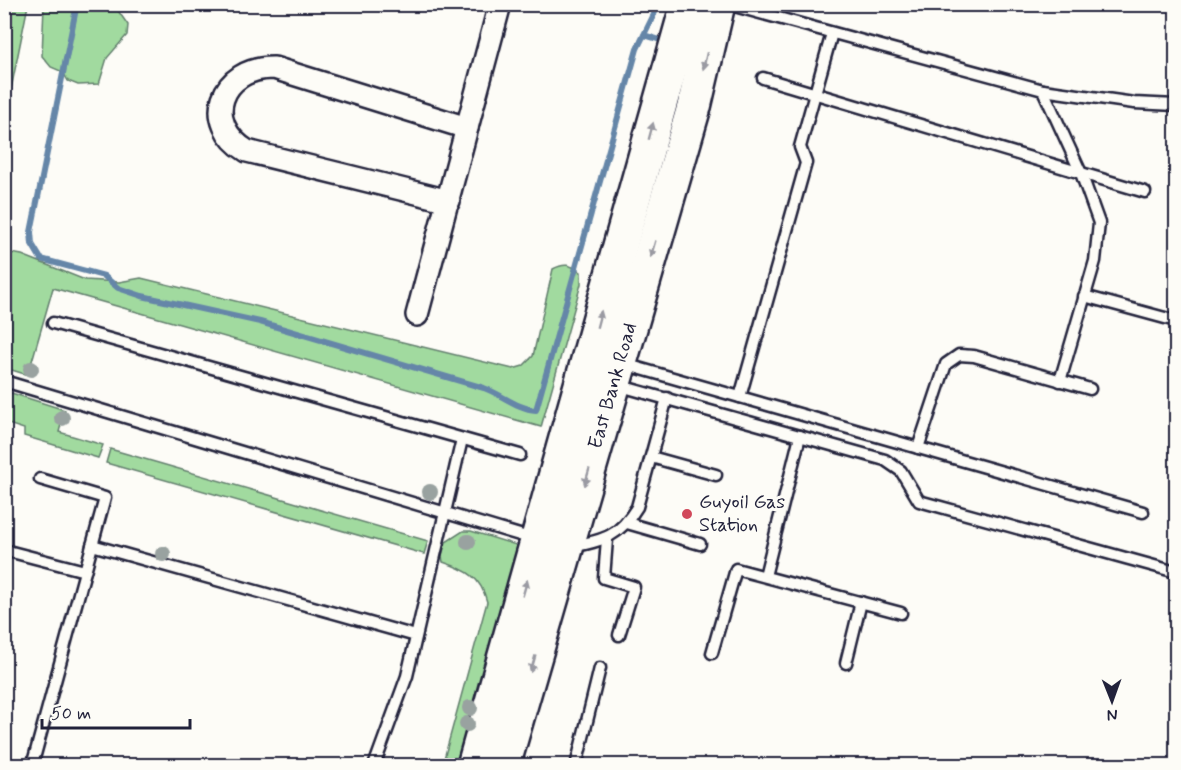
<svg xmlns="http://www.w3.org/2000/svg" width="1181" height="770" font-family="Mynerve,sans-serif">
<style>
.green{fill:#a1da9f;stroke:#627e6d;stroke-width:1.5}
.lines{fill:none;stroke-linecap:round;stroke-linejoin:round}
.stream{stroke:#6586a8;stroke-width:6}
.lane-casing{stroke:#22223b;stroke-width:15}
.street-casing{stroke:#22223b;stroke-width:26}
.primary-casing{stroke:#22223b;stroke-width:38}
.lane{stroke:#fdfcf7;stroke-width:10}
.street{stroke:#fdfcf7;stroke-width:21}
.primary{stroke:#fdfcf7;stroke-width:33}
.tree{fill:#99a2a0}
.oneway{fill:#9a9aa2}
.poi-dot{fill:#d1495b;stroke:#fdfcf7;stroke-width:2}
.labels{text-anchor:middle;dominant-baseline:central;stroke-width:6;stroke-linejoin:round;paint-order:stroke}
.street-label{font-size:20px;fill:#22223b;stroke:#fdfcf7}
.poi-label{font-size:20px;fill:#22223b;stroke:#fdfcf7;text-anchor:start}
</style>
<rect width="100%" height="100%" fill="#fdfcf7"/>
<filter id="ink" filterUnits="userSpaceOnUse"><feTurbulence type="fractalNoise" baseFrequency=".0167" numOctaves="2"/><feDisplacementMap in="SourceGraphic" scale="12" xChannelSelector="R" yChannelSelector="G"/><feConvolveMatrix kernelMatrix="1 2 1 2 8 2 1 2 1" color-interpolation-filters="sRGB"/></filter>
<g filter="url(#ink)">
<!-- green -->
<g class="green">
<path d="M 5,5 L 28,5 L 5,119 L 4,6 Z"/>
<path d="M 44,5 L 114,5 L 128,25 L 127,35 L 107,58 L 99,84 L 78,85 L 68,81 L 63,72 L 51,67 L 42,56 Z"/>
<path d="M 5,252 L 22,255 L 85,280 L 119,282 L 141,278 L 513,369 L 523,366 L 533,356 L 553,269 C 564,263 570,264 581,272 L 581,284 L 541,427 L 53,288 L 28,375 L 5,368 Z"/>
<path d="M 5,391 L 65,410 L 59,432 L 103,445 L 98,458 L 24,436 L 24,429 L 5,423 Z"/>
<path d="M 110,449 L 428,541 L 424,554 L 106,463 Z"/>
<path d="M 463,531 L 471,531 L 516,545 L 518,549 L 461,765 L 442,766 L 487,602 C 481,577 467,570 443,562 L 442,555 L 446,542 Z"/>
</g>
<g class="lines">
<!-- stream -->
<g class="stream">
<path d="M 77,4 L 31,232 L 32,244 L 41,259 L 104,276 L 118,288 L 142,296 L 260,322 L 484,388 C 501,394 518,409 536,410 L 637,49 L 659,4"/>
<path d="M 644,35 L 667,42"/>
</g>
<!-- lane casing -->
<g class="lane-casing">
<g id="lane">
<path d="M 727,4 L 1043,90 L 1134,103 L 1176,105"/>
<path d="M 763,78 L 1145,192"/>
<path d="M 1043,90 L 1081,173 L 1099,223 L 1095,261 L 1060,381"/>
<path d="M 1084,296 L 1176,321"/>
<path d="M 53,323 L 520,455"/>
<path d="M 624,364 L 1143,512"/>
<path d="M 4,381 L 533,539"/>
<path d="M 617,385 L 885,460 L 901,471 L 919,501 L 1176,572"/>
<path d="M 740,397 L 806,163 L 800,147 L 832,33"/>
<path d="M 918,448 L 946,364 L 959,355 L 974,356 L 1090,389"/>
<path d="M 651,457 L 716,475"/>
<path d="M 627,523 L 700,544"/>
<path d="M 607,539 L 604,578 L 634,587 L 619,635"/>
<path d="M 92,545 L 416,636"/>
<path d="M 571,547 C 604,540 619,537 637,507 L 667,398"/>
<path d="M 4,550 L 85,571"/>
<path d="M 765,576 L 800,436"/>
<path d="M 712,653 L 736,569 L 901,613"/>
<path d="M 846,663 L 861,602"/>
<path d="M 32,766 L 105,498 L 40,479"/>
<path d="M 374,766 L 407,676 L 462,439"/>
<path d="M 576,766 L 600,668"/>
</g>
</g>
<!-- street casing -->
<g class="street-casing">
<g id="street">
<path d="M 449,201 L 247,151 C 201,123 220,67 274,68 L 467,128"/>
<path d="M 417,315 L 500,4"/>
</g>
</g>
<!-- primary casing -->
<g class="primary-casing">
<g id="primary">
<path d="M 474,766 L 688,4"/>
<path d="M 503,766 L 694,107 L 718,4"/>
</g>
</g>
<!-- lane -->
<use href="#lane" class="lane"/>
<!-- street -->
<use href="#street" class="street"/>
<!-- primary -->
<use href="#primary" class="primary"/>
</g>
<!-- trees -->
<g class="tree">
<circle cx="31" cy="369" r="8"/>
<circle cx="62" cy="418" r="8"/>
<circle cx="430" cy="492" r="8"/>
<circle cx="468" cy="542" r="8"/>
<circle cx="163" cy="554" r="8"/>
<circle cx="470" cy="708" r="8"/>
<circle cx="467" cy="724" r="8"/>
</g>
<!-- one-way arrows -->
<defs><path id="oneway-solid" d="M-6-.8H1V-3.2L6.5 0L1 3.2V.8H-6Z" transform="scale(1.5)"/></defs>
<g class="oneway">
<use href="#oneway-solid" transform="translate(705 61) rotate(103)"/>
<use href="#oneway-solid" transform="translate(651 131) rotate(-75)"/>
<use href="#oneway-solid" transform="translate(653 249) rotate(106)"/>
<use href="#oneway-solid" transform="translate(599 319) rotate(-75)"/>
<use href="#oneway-solid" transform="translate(587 477) rotate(106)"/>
<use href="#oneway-solid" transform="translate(525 588) rotate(-74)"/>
<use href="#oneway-solid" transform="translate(533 664) rotate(106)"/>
</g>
</g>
<!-- markers -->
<circle class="poi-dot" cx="687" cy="514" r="6"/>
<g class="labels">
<!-- street labels -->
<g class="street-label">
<text transform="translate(613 386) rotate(-74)">East Bank Road</text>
</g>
<!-- poi labels -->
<g class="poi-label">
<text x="699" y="502">Guyoil Gas<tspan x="699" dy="23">Station</tspan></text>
</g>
</g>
<!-- margin -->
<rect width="1181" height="770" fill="none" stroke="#fdfcf7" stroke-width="24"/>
<rect x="12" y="12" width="1157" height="746" fill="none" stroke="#22223b" stroke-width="2" filter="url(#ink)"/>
<!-- north arrow -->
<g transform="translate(1112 701) rotate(179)" stroke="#fdfcf7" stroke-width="4.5" paint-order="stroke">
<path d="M0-4.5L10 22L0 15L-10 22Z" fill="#22223b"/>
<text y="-9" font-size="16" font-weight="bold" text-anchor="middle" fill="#22223b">N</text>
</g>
<!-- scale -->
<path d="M42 719v9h148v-9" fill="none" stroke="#22223b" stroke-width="3"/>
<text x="51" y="719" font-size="18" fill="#22223b" stroke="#fdfcf7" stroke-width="4.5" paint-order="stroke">50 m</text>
</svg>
